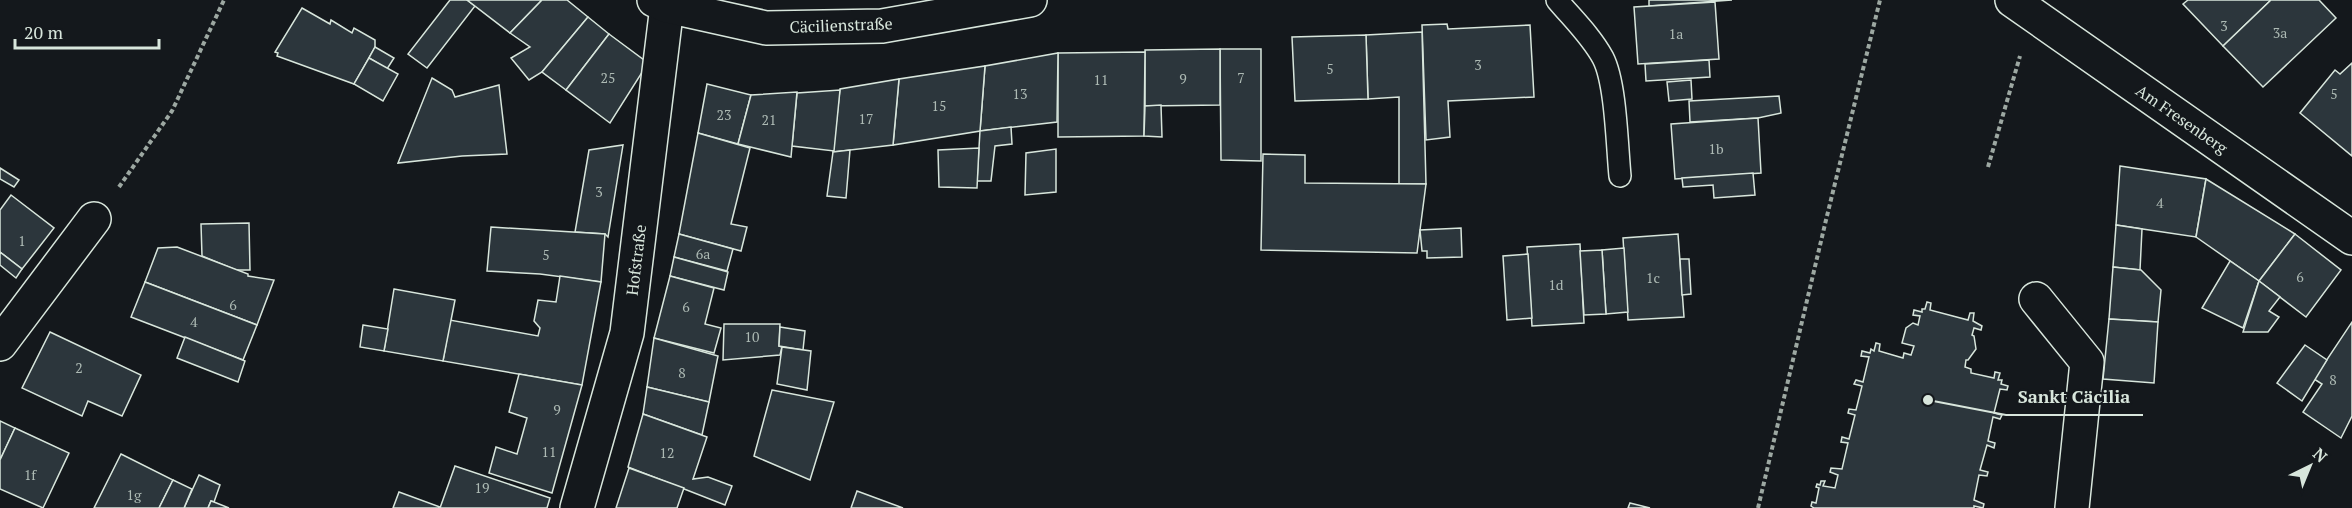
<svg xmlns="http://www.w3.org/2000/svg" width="2352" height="508" font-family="'PT Serif',serif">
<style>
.building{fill:#2c363c;stroke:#d8e6dc;stroke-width:1.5}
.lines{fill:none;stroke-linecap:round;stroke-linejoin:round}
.lane-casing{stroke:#d8e6dc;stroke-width:24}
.street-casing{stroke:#d8e6dc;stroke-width:36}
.secondary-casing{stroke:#d8e6dc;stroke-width:36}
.path{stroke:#9da8a2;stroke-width:4;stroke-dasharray:4.5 3;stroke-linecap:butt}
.lane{stroke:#14181c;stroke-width:21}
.street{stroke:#14181c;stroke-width:33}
.secondary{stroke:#14181c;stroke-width:33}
.labels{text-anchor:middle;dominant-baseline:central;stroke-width:4.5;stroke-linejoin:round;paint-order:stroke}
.number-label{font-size:14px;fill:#adbab4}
.street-label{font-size:16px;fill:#d8e6dc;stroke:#14181c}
.leader{fill:none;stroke:#d8e6dc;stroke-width:2}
.callout-dot{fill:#d8e6dc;stroke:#14181c;stroke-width:2}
.callout-label{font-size:18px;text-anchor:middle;font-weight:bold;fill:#d8e6dc;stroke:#14181c;stroke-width:4.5;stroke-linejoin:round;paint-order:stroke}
</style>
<rect width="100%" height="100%" fill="#14181c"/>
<!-- building -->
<g class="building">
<path d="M 450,0 L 467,0 L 475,6 L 427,68 L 408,54 Z"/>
<path d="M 467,0 L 542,0 L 510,33 Z"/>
<path d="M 542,0 L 567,0 L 588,17 L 542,72 L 529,80 L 511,58 L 530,47 L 510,33 Z"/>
<path d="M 1649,0 L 1732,0 L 1649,6 Z"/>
<path d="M 2188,0 L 2271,0 L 2223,46 L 2183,4 Z"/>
<path d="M 2271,0 L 2319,0 L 2336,18 L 2263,87 L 2223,46 Z"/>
<path d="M 1715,2 L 1719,59 L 1638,64 L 1634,7 Z"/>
<path d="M 302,8 L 330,24 L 331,20 L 352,33 L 354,28 L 375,40 L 375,47 L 354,84 L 277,56 L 278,53 L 275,52 Z"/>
<path d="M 588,17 L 609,34 L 566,90 L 542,72 Z"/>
<path d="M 1447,24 L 1448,29 L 1530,25 L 1534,97 L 1448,101 L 1450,137 L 1426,140 L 1422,25 Z"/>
<path d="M 1422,32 L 1426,184 L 1399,184 L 1399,97 L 1368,99 L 1366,35 Z"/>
<path d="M 609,34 L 648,63 L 610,123 L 566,90 Z"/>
<path d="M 1366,35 L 1368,99 L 1295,101 L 1292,37 Z"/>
<path d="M 375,47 L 394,58 L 387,69 L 369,58 Z"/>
<path d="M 1220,49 L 1261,49 L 1261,161 L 1221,160 Z"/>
<path d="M 1220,49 L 1220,105 L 1145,106 L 1145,50 Z"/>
<path d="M 1145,52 L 1144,136 L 1058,137 L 1058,53 Z"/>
<path d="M 1058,53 L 1057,122 L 980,131 L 985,66 Z"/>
<path d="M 369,58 L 398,74 L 383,101 L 354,84 Z"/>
<path d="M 1709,60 L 1710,77 L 1646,81 L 1645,64 Z"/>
<path d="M 2352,63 L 2352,156 L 2300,113 L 2335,70 L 2340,74 Z"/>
<path d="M 985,66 L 980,131 L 893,145 L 899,79 Z"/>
<path d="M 432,78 L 452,90 L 455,97 L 499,85 L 507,154 L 462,156 L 398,163 Z"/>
<path d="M 899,79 L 893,145 L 833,152 L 840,89 Z"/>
<path d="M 1691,80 L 1692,99 L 1669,101 L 1667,82 Z"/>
<path d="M 707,84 L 751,95 L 738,144 L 698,133 Z"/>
<path d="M 840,90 L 834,151 L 792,146 L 797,93 Z"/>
<path d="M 797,92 L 791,157 L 738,144 L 751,95 Z"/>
<path d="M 1779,96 L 1781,113 L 1758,118 L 1690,122 L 1689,101 Z"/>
<path d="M 1161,105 L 1162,137 L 1144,136 L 1145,106 Z"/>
<path d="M 1758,118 L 1761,173 L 1675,179 L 1671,124 Z"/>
<path d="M 1011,127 L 1012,144 L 995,146 L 991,181 L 977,181 L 980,131 Z"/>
<path d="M 698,133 L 750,148 L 731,224 L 747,227 L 741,251 L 679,234 Z"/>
<path d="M 623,145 L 608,237 L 605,234 L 575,232 L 589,150 Z"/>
<path d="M 979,148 L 977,188 L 939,187 L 938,150 Z"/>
<path d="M 1056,149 L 1056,192 L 1025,195 L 1026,153 Z"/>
<path d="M 850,150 L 846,198 L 827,196 L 833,152 Z"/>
<path d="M 1263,154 L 1305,155 L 1305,183 L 1426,184 L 1417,253 L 1261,250 Z"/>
<path d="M 2120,166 L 2206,179 L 2196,237 L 2116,225 Z"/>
<path d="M 0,168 L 19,180 L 14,187 L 0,179 Z"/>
<path d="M 1753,173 L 1755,195 L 1714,198 L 1713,185 L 1683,187 L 1682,178 Z"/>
<path d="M 2206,179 L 2295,234 L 2259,281 L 2196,237 Z"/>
<path d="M 11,195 L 54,228 L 22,269 L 0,252 L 0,210 Z"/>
<path d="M 249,223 L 250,270 L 236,270 L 202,256 L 201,224 Z"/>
<path d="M 2116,225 L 2142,229 L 2140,270 L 2113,267 Z"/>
<path d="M 491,227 L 605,234 L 601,282 L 540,274 L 487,271 Z"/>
<path d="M 1461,228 L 1462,257 L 1427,258 L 1427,251 L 1422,251 L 1420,230 Z"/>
<path d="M 679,234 L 733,249 L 727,271 L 674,257 Z"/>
<path d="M 1678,234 L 1684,317 L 1628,320 L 1623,238 Z"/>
<path d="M 2295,234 L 2341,270 L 2306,317 L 2259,281 Z"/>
<path d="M 1580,244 L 1584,323 L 1532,326 L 1527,247 Z"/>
<path d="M 177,247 L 248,274 L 248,276 L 274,280 L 257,325 L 145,282 L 158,248 Z"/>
<path d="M 1624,248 L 1628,312 L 1606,314 L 1602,250 Z"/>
<path d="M 1602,250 L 1606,314 L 1584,315 L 1580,251 Z"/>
<path d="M 0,252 L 22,269 L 16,278 L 0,265 Z"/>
<path d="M 1528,254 L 1532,318 L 1507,320 L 1503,256 Z"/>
<path d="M 674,257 L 728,272 L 724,290 L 670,276 Z"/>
<path d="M 1680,259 L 1689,259 L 1691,294 L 1682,295 Z"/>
<path d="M 2230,261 L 2259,281 L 2243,328 L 2202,308 Z"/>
<path d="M 2113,267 L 2141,270 L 2161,290 L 2158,322 L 2109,319 Z"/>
<path d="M 560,276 L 601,282 L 582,385 L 443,361 L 450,320 L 538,336 L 540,328 L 534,321 L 538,300 L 556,302 Z"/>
<path d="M 670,276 L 714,288 L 705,324 L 721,328 L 714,353 L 654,338 Z"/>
<path d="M 2259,281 L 2280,297 L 2269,311 L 2279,317 L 2268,332 L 2243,332 Z"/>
<path d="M 145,282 L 257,325 L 243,360 L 131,317 Z"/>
<path d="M 394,289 L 455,300 L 443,361 L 384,351 Z"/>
<path d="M 1927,302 L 1931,303 L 1930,310 L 1968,320 L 1970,313 L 1974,313 L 1973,321 L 1982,326 L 1981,330 L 1974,328 L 1972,335 L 1974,336 L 1976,349 L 1968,360 L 1966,360 L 1965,367 L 1971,369 L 1971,373 L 1994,378 L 1995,372 L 2000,373 L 1998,380 L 2002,380 L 2001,384 L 2008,386 L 2007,390 L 2000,389 L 1994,413 L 2002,415 L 2000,419 L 1993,417 L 1988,441 L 1995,443 L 1994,448 L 1987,445 L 1980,470 L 1988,472 L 1987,476 L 1979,475 L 1974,500 L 1984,504 L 1983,508 L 1974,506 L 1974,508 L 1814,508 L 1811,506 L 1812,502 L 1816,503 L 1819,488 L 1816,487 L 1817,484 L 1820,485 L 1821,481 L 1825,481 L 1823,486 L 1835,488 L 1838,475 L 1830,472 L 1831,468 L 1842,469 L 1848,443 L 1841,442 L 1842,437 L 1849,439 L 1855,415 L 1848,413 L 1849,409 L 1856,410 L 1862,386 L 1854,384 L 1856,380 L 1863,382 L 1869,357 L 1861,356 L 1862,351 L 1870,353 L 1871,349 L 1874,351 L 1876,343 L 1880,344 L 1879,351 L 1903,358 L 1904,353 L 1911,355 L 1914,346 L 1902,343 L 1906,328 L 1913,323 L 1918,325 L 1920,316 L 1913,315 L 1914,310 L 1922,312 L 1922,309 L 1925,309 Z"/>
<path d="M 2109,319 L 2158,322 L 2154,383 L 2103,379 Z"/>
<path d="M 2352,322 L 2352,416 L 2341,438 L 2303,412 L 2322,384 L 2314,379 Z"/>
<path d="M 724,324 L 780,324 L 779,346 L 782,347 L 780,355 L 723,360 Z"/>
<path d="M 363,325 L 388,329 L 384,351 L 360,347 Z"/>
<path d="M 780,327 L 805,331 L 803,350 L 779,346 Z"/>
<path d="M 50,332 L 141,375 L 122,416 L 88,401 L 82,416 L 22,388 Z"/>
<path d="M 185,337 L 245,361 L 238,382 L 177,358 Z"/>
<path d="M 654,338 L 718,356 L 709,402 L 647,387 Z"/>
<path d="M 2305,345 L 2327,360 L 2302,401 L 2277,383 Z"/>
<path d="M 782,347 L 811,351 L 807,390 L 777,384 Z"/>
<path d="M 519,374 L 582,385 L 552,493 L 489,473 L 496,447 L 517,454 L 527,418 L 509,412 Z"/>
<path d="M 647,387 L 709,402 L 702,435 L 643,414 Z"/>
<path d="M 772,390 L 834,402 L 810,480 L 754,456 Z"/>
<path d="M 643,414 L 707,437 L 693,479 L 708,477 L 732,486 L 725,505 L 628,467 Z"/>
<path d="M 0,421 L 15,428 L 0,460 Z"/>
<path d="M 15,428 L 69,453 L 43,508 L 0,489 L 0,460 Z"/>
<path d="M 121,454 L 173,480 L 159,508 L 94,508 Z"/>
<path d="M 455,466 L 550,498 L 547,508 L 440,508 Z"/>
<path d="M 629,468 L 684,488 L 677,508 L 616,508 Z"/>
<path d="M 199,475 L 220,485 L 214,502 L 211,501 L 208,508 L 184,508 Z"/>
<path d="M 173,480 L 192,489 L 184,508 L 159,508 Z"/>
<path d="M 857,491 L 903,508 L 851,508 Z"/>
<path d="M 399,492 L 440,507 L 440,508 L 393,508 Z"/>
<path d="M 211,501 L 214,502 L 229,508 L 208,508 Z"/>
<path d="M 1630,503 L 1650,508 L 1628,508 Z"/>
</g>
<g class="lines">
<!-- lane casing -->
<g class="lane-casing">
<path id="lane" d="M 1557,0 C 1573,19 1591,36 1603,58 C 1616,83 1617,146 1620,176"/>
</g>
<!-- street casing -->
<g class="street-casing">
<g id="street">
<path d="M 2036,299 L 2087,362 L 2072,508"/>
<path d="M 0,344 L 94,219"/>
<path d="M 577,508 L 627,333 L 667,6"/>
</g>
</g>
<!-- secondary casing -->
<g class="secondary-casing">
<g id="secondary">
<path d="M 654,0 L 667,6 L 766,28 L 882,26 L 1030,0"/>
<path d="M 2012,0 L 2352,238"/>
</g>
</g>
<!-- path -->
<g class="path">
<path d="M 1988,167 L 2020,56"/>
<path d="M 119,187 L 172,111 L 224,0"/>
<path d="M 1758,508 L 1826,220 L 1880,0"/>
</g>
<!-- lane -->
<use href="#lane" class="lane"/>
<!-- street -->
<use href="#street" class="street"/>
<!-- secondary -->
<use href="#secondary" class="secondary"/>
</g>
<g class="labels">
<!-- number labels -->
<g class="number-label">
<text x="2224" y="25">3</text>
<text x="2280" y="32">3a</text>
<text x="1676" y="33">1a</text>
<text x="1478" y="64">3</text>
<text x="1330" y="68">5</text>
<text x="608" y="77">25</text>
<text x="1241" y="77">7</text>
<text x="1183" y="78">9</text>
<text x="1101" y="79">11</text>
<text x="1020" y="93">13</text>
<text x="2334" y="93">5</text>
<text x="939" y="105">15</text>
<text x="724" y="114">23</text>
<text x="866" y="118">17</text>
<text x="769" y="119">21</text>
<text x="1716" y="148">1b</text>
<text x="599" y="191">3</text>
<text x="2160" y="202">4</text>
<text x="22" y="240">1</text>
<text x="703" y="253">6a</text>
<text x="546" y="254">5</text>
<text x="2300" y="276">6</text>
<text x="1653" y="277">1c</text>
<text x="1556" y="284">1d</text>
<text x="233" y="304">6</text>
<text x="686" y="306">6</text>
<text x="194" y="321">4</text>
<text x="752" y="336">10</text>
<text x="79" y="367">2</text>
<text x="682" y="372">8</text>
<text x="2333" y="379">8</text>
<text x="557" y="409">9</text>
<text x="549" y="451">11</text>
<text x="667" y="452">12</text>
<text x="30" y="474">1f</text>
<text x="482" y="487">19</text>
<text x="134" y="494">1g</text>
</g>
<!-- street labels -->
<g class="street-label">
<text transform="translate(841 25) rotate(-2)">Cäcilienstraße</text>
<text transform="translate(2182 119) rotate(35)">Am Fresenberg</text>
<text transform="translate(636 260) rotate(-83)">Hofstraße</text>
</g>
</g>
<!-- callouts -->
<path class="leader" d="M1928 400L2006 415H2143"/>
<circle class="callout-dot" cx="1928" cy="400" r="6"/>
<g class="callout-label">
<text x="2074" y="403">Sankt Cäcilia</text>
</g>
<!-- north arrow -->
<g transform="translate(2310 466) rotate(43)" stroke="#14181c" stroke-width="4.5" paint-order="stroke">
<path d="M0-4.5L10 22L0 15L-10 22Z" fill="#d8e6dc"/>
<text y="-9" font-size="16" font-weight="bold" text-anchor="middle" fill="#d8e6dc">N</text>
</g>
<!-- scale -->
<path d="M15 39v9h144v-9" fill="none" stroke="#d8e6dc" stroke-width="3"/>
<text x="24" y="39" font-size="18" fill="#d8e6dc" stroke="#14181c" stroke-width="4.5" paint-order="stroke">20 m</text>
</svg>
